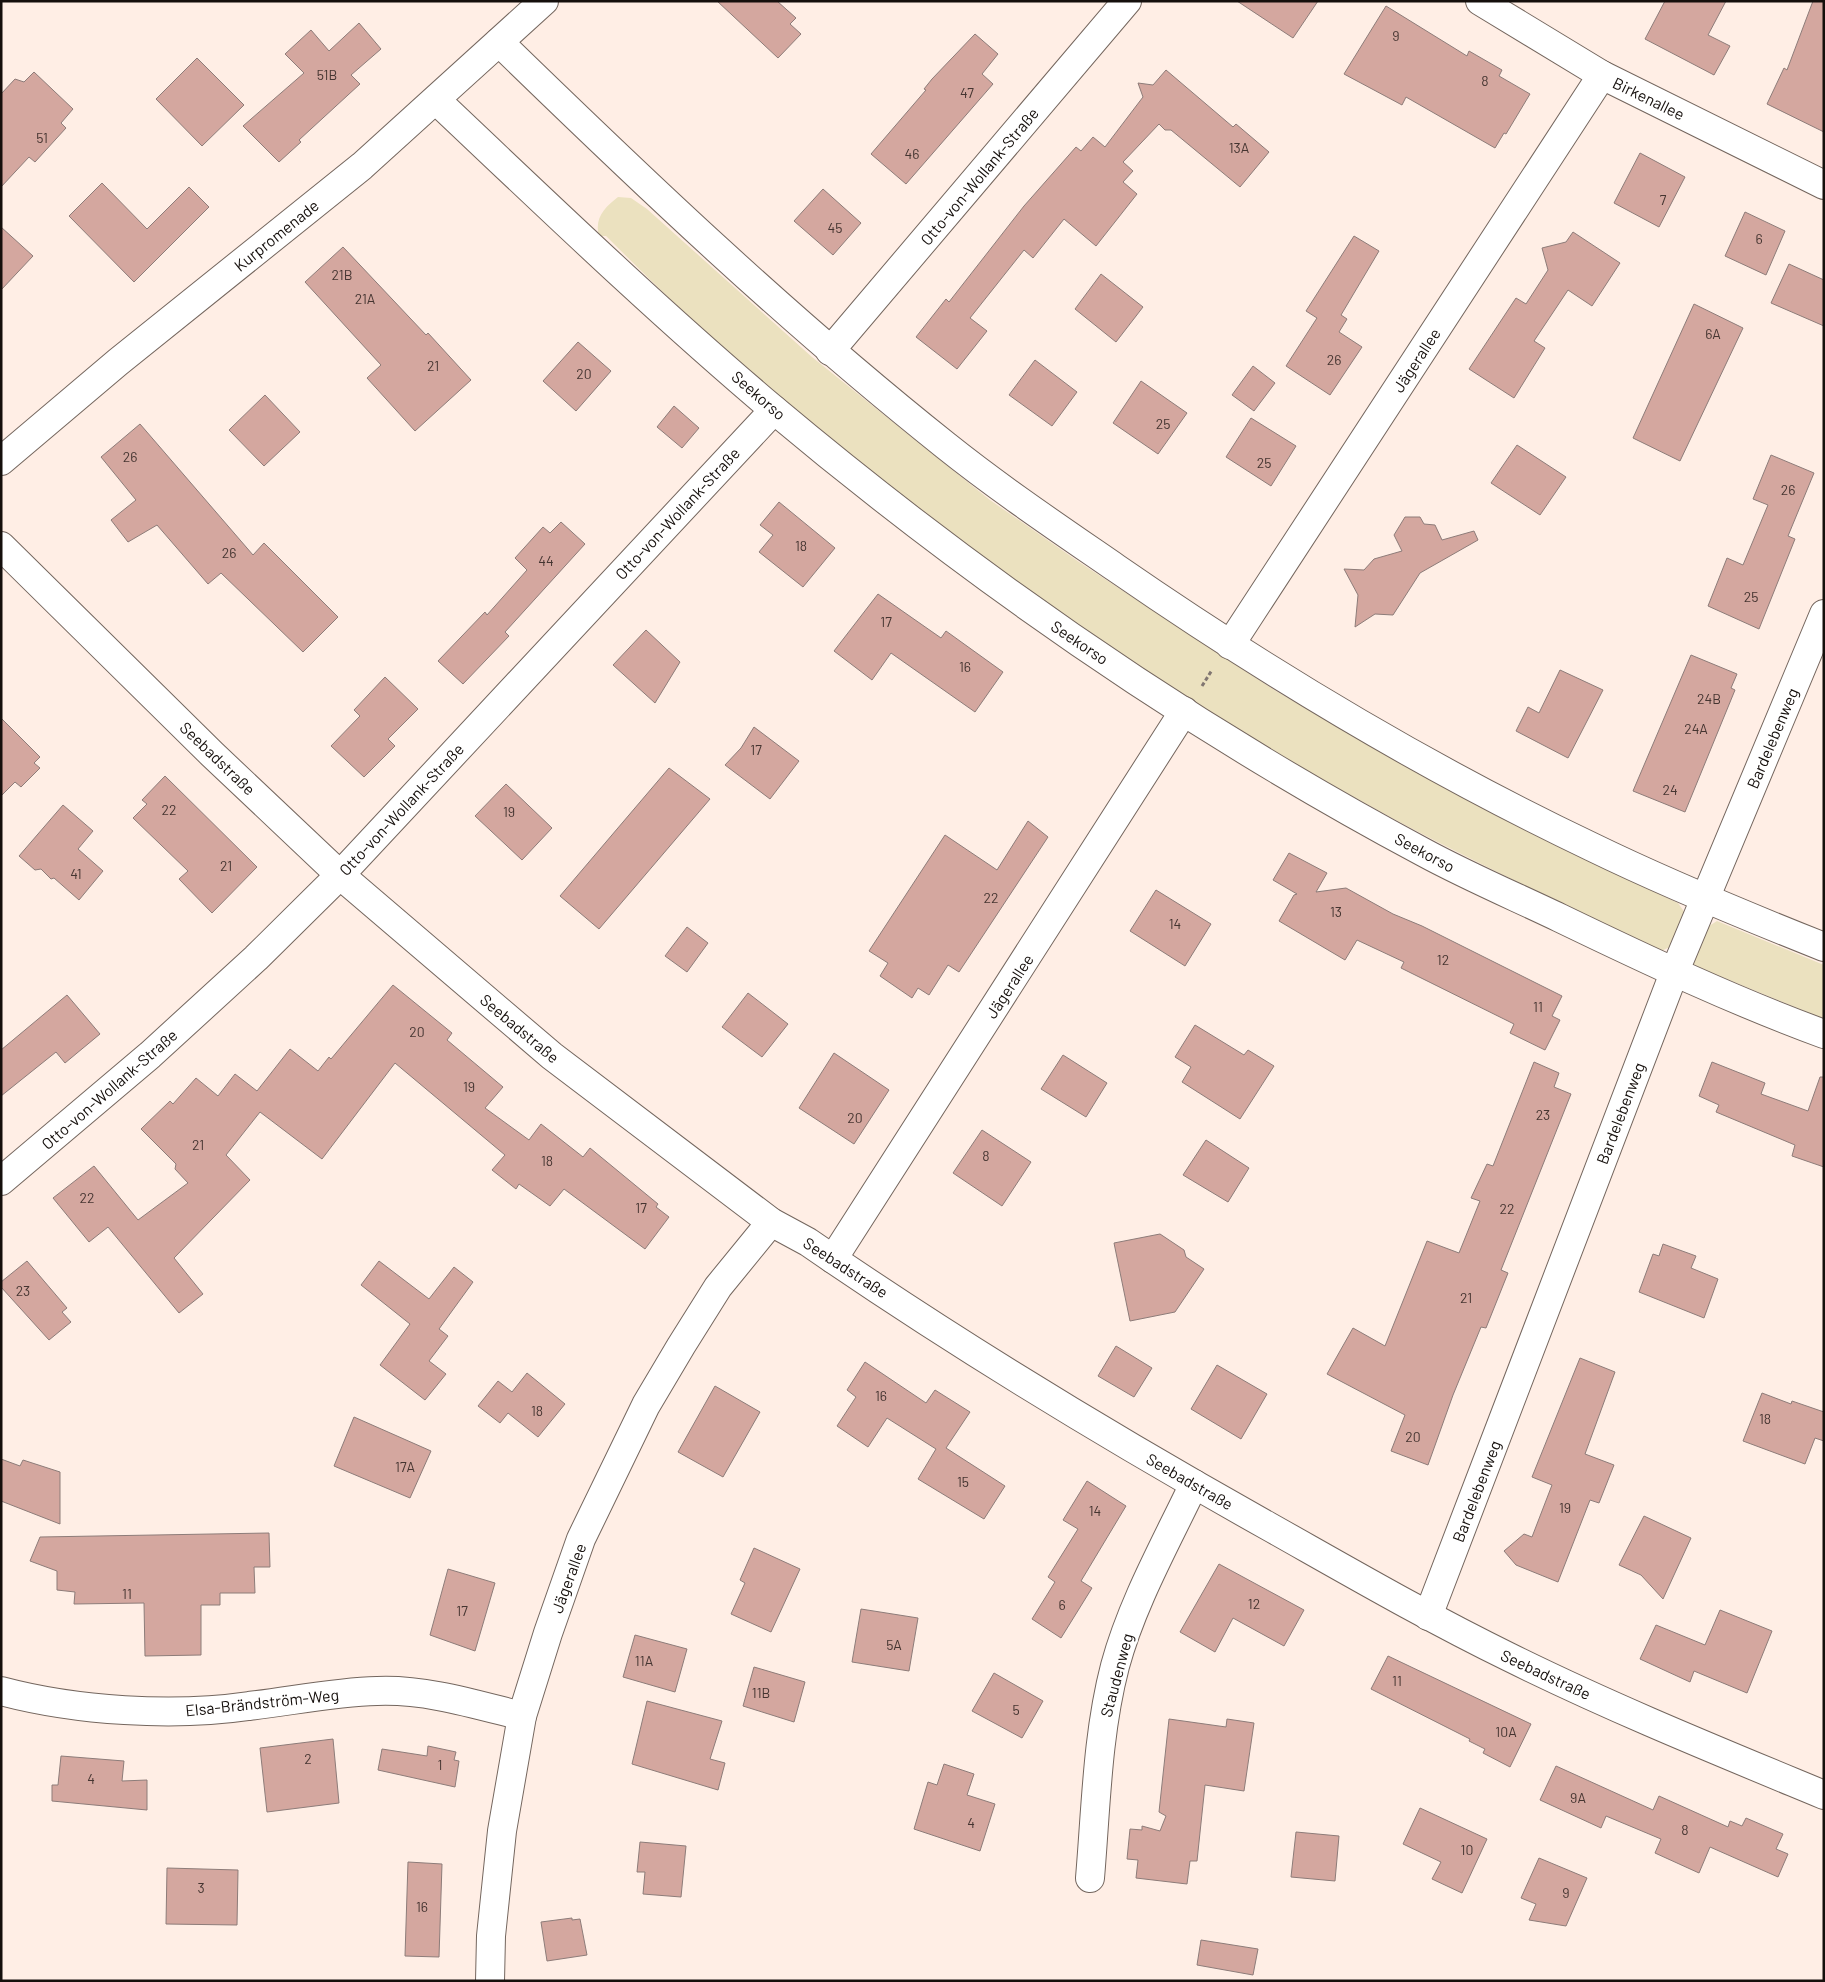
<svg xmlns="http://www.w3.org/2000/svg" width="1825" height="1982" font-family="Barlow,sans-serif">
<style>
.green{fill:#ebe1bf}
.building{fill:#d4a79f;stroke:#8d7c79}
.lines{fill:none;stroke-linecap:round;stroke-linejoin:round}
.minor-casing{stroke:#74665e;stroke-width:30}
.path{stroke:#817671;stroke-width:3;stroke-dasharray:4 2.5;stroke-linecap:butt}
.minor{stroke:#fff;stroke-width:28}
.labels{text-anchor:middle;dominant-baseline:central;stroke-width:5;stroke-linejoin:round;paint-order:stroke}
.number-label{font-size:14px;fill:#453531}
.street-label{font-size:16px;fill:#150f0c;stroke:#fff}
</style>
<rect width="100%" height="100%" fill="#ffeee5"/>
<!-- green -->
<g class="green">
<path d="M 618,197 L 631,198 L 647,209 L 812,357 L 990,500 L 1079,562 L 1276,691 L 1395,760 L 1495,815 L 1678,903 L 1685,913 L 1670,947 L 1661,951 C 1556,901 1452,852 1350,795 C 1190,705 1036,601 891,487 C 834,442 775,397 722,348 C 682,311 644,274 606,236 L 599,236 C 594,218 605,207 618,197 Z"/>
<path d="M 1717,921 L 1824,965 L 1824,1019 L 1697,967 L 1693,963 L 1706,928 Z"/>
</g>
<!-- building -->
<g class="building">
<path d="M 717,1 L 777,1 L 796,18 L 790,24 L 801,34 L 778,58 Z"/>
<path d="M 1237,1 L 1318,1 L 1293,38 Z"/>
<path d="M 1665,1 L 1726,1 L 1708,35 L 1730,46 L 1714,75 L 1645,39 Z"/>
<path d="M 1813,1 L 1824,1 L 1824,132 L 1767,104 L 1784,68 L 1787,70 Z"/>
<path d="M 1386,6 L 1467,56 L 1469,51 L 1502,70 L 1499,76 L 1530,94 L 1506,134 L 1504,133 L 1495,148 L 1406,97 L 1402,105 L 1344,74 Z"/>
<path d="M 359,23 L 381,49 L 351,75 L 360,84 L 299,140 L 301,142 L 279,162 L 243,126 L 304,73 L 285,54 L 311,30 L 329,51 Z"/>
<path d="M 975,34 L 998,54 L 982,74 L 993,84 L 906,184 L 871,154 L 926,90 L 924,89 L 932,79 Z"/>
<path d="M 197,58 L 244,105 L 202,146 L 156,99 Z"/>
<path d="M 1166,70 L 1233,127 L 1236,124 L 1269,152 L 1240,187 L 1171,130 L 1165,130 L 1159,124 L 1123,162 L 1133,171 L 1123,182 L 1137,194 L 1096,246 L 1064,219 L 1033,258 L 1024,250 L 970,318 L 987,331 L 957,369 L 916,337 L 946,299 L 949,302 L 1024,206 L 1076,147 L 1081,151 L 1093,137 L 1105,147 L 1143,97 L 1138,83 L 1153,85 Z"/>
<path d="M 34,72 L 73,109 L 61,123 L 66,128 L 35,162 L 29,157 L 1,187 L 1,94 L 15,79 L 24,82 Z"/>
<path d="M 1640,153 L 1685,177 L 1659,227 L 1614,203 Z"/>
<path d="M 102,183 L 147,229 L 189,187 L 209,207 L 134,282 L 69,216 Z"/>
<path d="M 823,189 L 861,223 L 833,255 L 794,221 Z"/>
<path d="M 1745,212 L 1785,231 L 1766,275 L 1725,256 Z"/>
<path d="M 1,227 L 33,256 L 1,290 Z"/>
<path d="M 1573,232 L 1620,263 L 1592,306 L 1568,290 L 1534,341 L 1545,348 L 1514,398 L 1469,369 L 1516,298 L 1526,304 L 1548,270 L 1542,248 L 1566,242 Z"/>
<path d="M 1354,236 L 1379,251 L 1341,315 L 1347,319 L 1339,332 L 1362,347 L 1330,395 L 1286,366 L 1317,318 L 1306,311 Z"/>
<path d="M 343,247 L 426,335 L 428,333 L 471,380 L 415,431 L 367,378 L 381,365 L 305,282 Z"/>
<path d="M 1789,264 L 1824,280 L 1824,326 L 1771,303 Z"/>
<path d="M 1101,274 L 1143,307 L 1116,342 L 1075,309 Z"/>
<path d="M 1694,304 L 1743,328 L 1680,461 L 1633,438 Z"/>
<path d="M 578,342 L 611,371 L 576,411 L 543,381 Z"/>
<path d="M 1035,360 L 1077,392 L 1052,426 L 1009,395 Z"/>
<path d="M 1253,366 L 1275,383 L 1254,411 L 1232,395 Z"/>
<path d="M 1141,381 L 1187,413 L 1158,454 L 1113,423 Z"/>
<path d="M 265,395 L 300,432 L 264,466 L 229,430 Z"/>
<path d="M 674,406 L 699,428 L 682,448 L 657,427 Z"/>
<path d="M 1251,418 L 1296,446 L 1271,486 L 1226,457 Z"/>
<path d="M 140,424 L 253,555 L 264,543 L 338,617 L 303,652 L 221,573 L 208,584 L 157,525 L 128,542 L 111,520 L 136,500 L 101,457 Z"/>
<path d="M 1517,445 L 1566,477 L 1540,515 L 1491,483 Z"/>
<path d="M 1771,455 L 1814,473 L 1788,536 L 1795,539 L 1759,629 L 1708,606 L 1727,558 L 1743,565 L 1768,505 L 1753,499 Z"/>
<path d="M 779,502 L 835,548 L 803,587 L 759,552 L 773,535 L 760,525 Z"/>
<path d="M 1405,517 L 1420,517 L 1424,524 L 1435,525 L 1442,540 L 1474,531 L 1478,540 L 1420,573 L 1393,615 L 1375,614 L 1355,627 L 1358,595 L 1344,569 L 1364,570 L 1374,559 L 1402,551 L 1394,535 Z"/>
<path d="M 561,522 L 585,544 L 505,632 L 509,636 L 463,684 L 438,661 L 485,612 L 487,615 L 527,570 L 515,558 L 543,527 L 550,533 Z"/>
<path d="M 878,594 L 941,638 L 946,631 L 1003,672 L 975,712 L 891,653 L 872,680 L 834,651 Z"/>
<path d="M 646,630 L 680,662 L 655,703 L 613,665 Z"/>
<path d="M 1691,655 L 1737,674 L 1731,688 L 1735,690 L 1685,812 L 1633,791 Z"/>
<path d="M 1560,670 L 1603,690 L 1568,758 L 1516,731 L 1528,707 L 1539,713 Z"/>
<path d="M 385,677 L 418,709 L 388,739 L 395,746 L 364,777 L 331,746 L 360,716 L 354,710 Z"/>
<path d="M 1,718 L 40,757 L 34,763 L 40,768 L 21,787 L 15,782 L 1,796 Z"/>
<path d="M 754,727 L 799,761 L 770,799 L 725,765 L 741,748 Z"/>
<path d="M 669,768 L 710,799 L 599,929 L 560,896 Z"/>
<path d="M 165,776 L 257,867 L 212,913 L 179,879 L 188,871 L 133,818 L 147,804 L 142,800 Z"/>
<path d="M 506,784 L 552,828 L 522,860 L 475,816 Z"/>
<path d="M 63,805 L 93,831 L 78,849 L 103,871 L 79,900 L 54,878 L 51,879 L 41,869 L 35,870 L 19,856 Z"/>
<path d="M 1028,821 L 1048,837 L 959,972 L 948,965 L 929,995 L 918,988 L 912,998 L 880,976 L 888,963 L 869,951 L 945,835 L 997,870 Z"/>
<path d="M 1289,853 L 1327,873 L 1316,892 L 1346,888 L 1393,914 L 1422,926 L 1562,996 L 1552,1016 L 1560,1020 L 1545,1050 L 1510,1033 L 1514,1024 L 1401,968 L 1404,962 L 1357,940 L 1345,960 L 1279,921 L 1294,895 L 1297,894 L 1273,880 Z"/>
<path d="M 1156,890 L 1211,924 L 1185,966 L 1130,931 Z"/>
<path d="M 687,927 L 708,943 L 687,972 L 665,956 Z"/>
<path d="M 393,985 L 452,1033 L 447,1040 L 503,1087 L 485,1108 L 529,1140 L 541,1124 L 583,1157 L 590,1148 L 658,1204 L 656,1207 L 669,1217 L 645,1249 L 564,1189 L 550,1206 L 519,1184 L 516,1189 L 492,1170 L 505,1155 L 395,1063 L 322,1159 L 260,1112 L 226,1155 L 250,1180 L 174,1258 L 203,1294 L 179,1313 L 108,1227 L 89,1242 L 53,1198 L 94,1166 L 138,1220 L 188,1183 L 175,1169 L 176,1164 L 141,1129 L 170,1101 L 173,1104 L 196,1078 L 218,1096 L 235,1074 L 257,1091 L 290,1049 L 318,1071 L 329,1057 L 331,1059 Z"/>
<path d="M 748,993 L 788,1024 L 762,1057 L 722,1027 Z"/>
<path d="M 67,995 L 100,1034 L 65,1063 L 56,1052 L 1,1096 L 1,1050 Z"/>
<path d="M 1195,1025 L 1244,1055 L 1248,1050 L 1274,1066 L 1240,1119 L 1182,1082 L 1191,1067 L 1175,1057 Z"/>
<path d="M 834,1053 L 889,1090 L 854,1144 L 799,1108 Z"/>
<path d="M 1063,1055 L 1107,1083 L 1086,1117 L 1041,1089 Z"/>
<path d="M 1534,1062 L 1559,1073 L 1554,1087 L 1571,1094 L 1501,1270 L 1508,1273 L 1486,1328 L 1481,1327 L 1453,1395 L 1428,1465 L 1391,1451 L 1405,1415 L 1327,1374 L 1353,1328 L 1385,1346 L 1427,1241 L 1459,1253 L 1480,1201 L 1471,1198 L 1487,1164 L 1493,1166 Z"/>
<path d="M 1712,1062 L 1765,1083 L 1761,1094 L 1808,1111 L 1820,1077 L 1824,1077 L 1824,1167 L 1792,1156 L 1795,1145 L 1716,1112 L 1719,1105 L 1699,1096 Z"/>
<path d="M 982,1130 L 1031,1162 L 1002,1206 L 953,1173 Z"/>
<path d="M 1206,1140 L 1249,1168 L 1228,1202 L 1183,1175 Z"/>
<path d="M 1160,1234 L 1184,1250 L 1186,1257 L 1204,1269 L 1175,1312 L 1130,1321 L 1114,1243 Z"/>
<path d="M 1663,1244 L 1696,1256 L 1691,1268 L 1718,1279 L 1704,1318 L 1639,1292 L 1653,1254 L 1659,1256 Z"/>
<path d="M 27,1261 L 67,1308 L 62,1312 L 71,1322 L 49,1340 L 1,1287 L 1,1282 Z"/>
<path d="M 379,1261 L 429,1299 L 454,1267 L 473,1282 L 439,1329 L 448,1336 L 429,1361 L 446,1374 L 425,1400 L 380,1365 L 410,1324 L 361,1285 Z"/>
<path d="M 1116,1346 L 1152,1368 L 1134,1397 L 1098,1376 Z"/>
<path d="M 1580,1358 L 1615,1372 L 1585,1454 L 1614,1465 L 1599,1503 L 1590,1500 L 1558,1582 L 1516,1565 L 1504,1551 L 1524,1534 L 1532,1537 L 1552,1485 L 1532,1477 Z"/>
<path d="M 865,1362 L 926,1403 L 935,1390 L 970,1412 L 946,1448 L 1005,1486 L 984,1519 L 918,1479 L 936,1449 L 887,1418 L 868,1447 L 837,1426 L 856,1397 L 847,1390 Z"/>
<path d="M 1217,1365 L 1267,1394 L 1241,1439 L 1191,1409 Z"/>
<path d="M 527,1373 L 565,1404 L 538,1437 L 508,1413 L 500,1423 L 478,1406 L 498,1381 L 512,1392 Z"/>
<path d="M 715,1386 L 760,1412 L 723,1477 L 678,1452 Z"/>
<path d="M 1762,1393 L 1791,1404 L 1792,1401 L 1824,1412 L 1824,1441 L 1815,1438 L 1805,1464 L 1743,1441 Z"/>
<path d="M 354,1417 L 431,1451 L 410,1498 L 334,1466 Z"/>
<path d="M 1,1459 L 20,1466 L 23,1460 L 60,1472 L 60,1524 L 1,1501 Z"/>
<path d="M 1087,1481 L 1126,1506 L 1081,1581 L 1092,1588 L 1061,1638 L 1032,1619 L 1055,1582 L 1048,1577 L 1078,1529 L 1063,1520 Z"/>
<path d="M 1644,1516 L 1691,1538 L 1663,1599 L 1641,1575 L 1619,1565 Z"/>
<path d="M 269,1533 L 270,1567 L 254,1567 L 255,1593 L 220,1593 L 220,1605 L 201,1605 L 201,1655 L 145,1656 L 144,1603 L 74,1604 L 75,1592 L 57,1590 L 57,1571 L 30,1561 L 40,1537 Z"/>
<path d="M 754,1548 L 800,1569 L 771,1632 L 731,1614 L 745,1583 L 740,1580 Z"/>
<path d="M 1219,1564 L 1304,1610 L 1284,1646 L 1233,1618 L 1215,1652 L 1180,1632 Z"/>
<path d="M 448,1569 L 495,1583 L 475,1651 L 430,1635 Z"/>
<path d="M 861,1609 L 918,1618 L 909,1671 L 852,1662 Z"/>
<path d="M 1720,1610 L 1772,1631 L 1747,1693 L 1694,1671 L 1690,1682 L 1640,1659 L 1656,1625 L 1705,1645 Z"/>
<path d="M 635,1635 L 687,1649 L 675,1692 L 623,1677 Z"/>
<path d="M 1388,1656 L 1531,1724 L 1510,1767 L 1483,1753 L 1485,1749 L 1469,1741 L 1470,1739 L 1371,1689 Z"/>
<path d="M 754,1667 L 805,1682 L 794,1722 L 743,1706 Z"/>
<path d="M 994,1673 L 1043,1701 L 1022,1738 L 972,1711 Z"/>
<path d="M 647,1701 L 722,1721 L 710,1759 L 725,1763 L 718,1790 L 632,1764 Z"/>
<path d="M 1169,1719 L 1226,1727 L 1227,1719 L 1254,1723 L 1244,1791 L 1205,1785 L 1197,1861 L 1190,1861 L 1187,1884 L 1136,1878 L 1138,1860 L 1127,1859 L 1130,1829 L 1142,1830 L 1142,1826 L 1160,1831 L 1166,1816 L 1159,1812 Z"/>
<path d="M 333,1739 L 339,1803 L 267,1812 L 260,1748 Z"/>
<path d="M 428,1746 L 456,1752 L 454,1760 L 459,1761 L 455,1787 L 378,1770 L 382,1749 L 427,1756 Z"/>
<path d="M 61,1756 L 124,1761 L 122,1781 L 147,1780 L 147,1810 L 52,1801 L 52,1785 L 58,1785 Z"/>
<path d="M 944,1764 L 974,1774 L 967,1795 L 995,1804 L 980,1851 L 914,1829 L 928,1782 L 937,1785 Z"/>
<path d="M 1556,1766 L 1653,1810 L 1659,1796 L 1728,1827 L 1730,1821 L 1742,1826 L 1746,1818 L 1783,1834 L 1776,1849 L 1788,1854 L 1778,1877 L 1710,1847 L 1699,1873 L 1655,1853 L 1661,1839 L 1606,1816 L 1601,1828 L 1540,1800 Z"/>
<path d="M 1420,1808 L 1487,1839 L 1462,1893 L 1432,1879 L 1441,1862 L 1403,1844 Z"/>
<path d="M 1296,1832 L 1339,1836 L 1335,1881 L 1291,1877 Z"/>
<path d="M 640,1842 L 686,1846 L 681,1897 L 643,1894 L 645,1872 L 637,1872 Z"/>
<path d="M 1539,1858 L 1587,1878 L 1566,1926 L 1529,1920 L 1536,1904 L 1521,1898 Z"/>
<path d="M 408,1862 L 442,1864 L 439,1957 L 405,1956 Z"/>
<path d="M 167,1868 L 238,1870 L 237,1925 L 166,1924 Z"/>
<path d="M 572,1918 L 572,1920 L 580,1919 L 587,1955 L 547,1961 L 541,1922 Z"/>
<path d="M 1201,1940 L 1258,1949 L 1253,1975 L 1197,1965 Z"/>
</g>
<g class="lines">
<!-- minor casing -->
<g class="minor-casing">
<g id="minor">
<path d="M 1480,1 L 1602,75 L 1824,185"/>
<path d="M 499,42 C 643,182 788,320 945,445 C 1000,489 1058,528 1116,568 C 1268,673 1426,768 1592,847 C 1668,884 1746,916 1824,947"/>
<path d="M 436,100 C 546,204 656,310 773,409 C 972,576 1193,729 1423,852 C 1467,876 1514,896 1560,918 C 1647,960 1734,1001 1824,1034"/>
<path d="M 830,351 L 1127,1"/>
<path d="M 1,461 L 118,362 L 362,166 L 544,1"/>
<path d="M 1,546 L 212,754 L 340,875 L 552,1056 L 771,1222 L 808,1242 C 956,1344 1111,1438 1268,1526 C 1348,1571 1427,1617 1509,1657 C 1612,1708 1718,1751 1824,1795"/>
<path d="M 1230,645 L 1602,75"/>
<path d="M 1,1181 L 150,1055 L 256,958 L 340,875 L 774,410"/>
<path d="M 833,1259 L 1184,711"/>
<path d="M 1428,1616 L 1674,973 L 1824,614"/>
<path d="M 1,1691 C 76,1711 173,1717 249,1706 C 292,1701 334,1692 377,1691 C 426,1689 474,1704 522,1716"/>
<path d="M 1090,1878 C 1096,1808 1097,1735 1115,1666 C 1132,1603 1166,1543 1194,1484"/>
<path d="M 490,1981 L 491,1936 L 502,1831 L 522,1716 L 548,1633 L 581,1539 L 646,1405 L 681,1346 L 718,1287 L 771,1222"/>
</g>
</g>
<!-- path -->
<path class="path" d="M 1202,686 L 1212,670"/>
<!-- minor -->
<use href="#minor" class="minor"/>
</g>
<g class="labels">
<!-- number labels -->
<g class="number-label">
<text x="1396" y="35">9</text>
<text x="327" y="74">51B</text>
<text x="1485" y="80">8</text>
<text x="967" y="92">47</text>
<text x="42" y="137">51</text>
<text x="1239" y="147">13A</text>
<text x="912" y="153">46</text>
<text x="1663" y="199">7</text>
<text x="835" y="227">45</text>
<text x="1759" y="238">6</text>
<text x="342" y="274">21B</text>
<text x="365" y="298">21A</text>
<text x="1713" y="333">6A</text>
<text x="1334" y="359">26</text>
<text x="433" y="365">21</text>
<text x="584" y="373">20</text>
<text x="1163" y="423">25</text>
<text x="130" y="456">26</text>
<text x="1264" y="462">25</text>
<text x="1788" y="489">26</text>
<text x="801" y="545">18</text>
<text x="229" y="552">26</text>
<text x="546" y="560">44</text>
<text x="1751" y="596">25</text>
<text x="886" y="621">17</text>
<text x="965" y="666">16</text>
<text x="1709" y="698">24B</text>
<text x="1696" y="728">24A</text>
<text x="756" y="749">17</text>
<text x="1670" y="789">24</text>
<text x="169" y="809">22</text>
<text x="509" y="811">19</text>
<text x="226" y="865">21</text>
<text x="76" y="873">41</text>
<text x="991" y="897">22</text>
<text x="1336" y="911">13</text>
<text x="1175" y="923">14</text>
<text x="1443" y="959">12</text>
<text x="1538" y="1006">11</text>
<text x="417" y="1031">20</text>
<text x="469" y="1086">19</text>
<text x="1543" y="1114">23</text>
<text x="855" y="1117">20</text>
<text x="198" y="1144">21</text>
<text x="986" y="1155">8</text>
<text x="547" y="1160">18</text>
<text x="87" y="1197">22</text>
<text x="641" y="1207">17</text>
<text x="1507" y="1208">22</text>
<text x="23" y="1290">23</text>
<text x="1466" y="1297">21</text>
<text x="881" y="1395">16</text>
<text x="537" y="1410">18</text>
<text x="1765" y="1418">18</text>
<text x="1413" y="1436">20</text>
<text x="405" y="1466">17A</text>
<text x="963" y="1481">15</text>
<text x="1565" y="1507">19</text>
<text x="1095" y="1510">14</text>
<text x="127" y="1593">11</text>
<text x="1254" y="1603">12</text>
<text x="1062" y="1604">6</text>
<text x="462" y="1610">17</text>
<text x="894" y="1644">5A</text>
<text x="644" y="1660">11A</text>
<text x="1397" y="1680">11</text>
<text x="761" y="1692">11B</text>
<text x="1016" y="1709">5</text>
<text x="1506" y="1731">10A</text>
<text x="308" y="1758">2</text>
<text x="440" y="1764">1</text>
<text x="91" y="1778">4</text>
<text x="1578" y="1797">9A</text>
<text x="971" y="1822">4</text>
<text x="1685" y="1829">8</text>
<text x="1467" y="1849">10</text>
<text x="201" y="1887">3</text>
<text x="1566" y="1892">9</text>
<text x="422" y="1906">16</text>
</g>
<!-- street labels -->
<g class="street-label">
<text transform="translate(1649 98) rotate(26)">Birkenallee</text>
<text transform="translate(979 176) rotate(-50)">Otto-von-Wollank-Straße</text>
<text transform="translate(276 235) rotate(-39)">Kurpromenade</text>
<text transform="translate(1416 360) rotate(-57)">Jägerallee</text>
<text transform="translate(759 395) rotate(41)">Seekorso</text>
<text transform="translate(677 513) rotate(-47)">Otto-von-Wollank-Straße</text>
<text transform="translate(1080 642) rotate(34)">Seekorso</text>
<text transform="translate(1772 738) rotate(-67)">Bardelebenweg</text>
<text transform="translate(218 758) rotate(44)">Seebadstraße</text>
<text transform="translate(401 809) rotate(-47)">Otto-von-Wollank-Straße</text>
<text transform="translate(1425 852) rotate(28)">Seekorso</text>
<text transform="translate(1009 986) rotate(-57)">Jägerallee</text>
<text transform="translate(520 1028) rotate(40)">Seebadstraße</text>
<text transform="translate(109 1089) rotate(-41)">Otto-von-Wollank-Straße</text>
<text transform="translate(1620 1113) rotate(-69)">Bardelebenweg</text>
<text transform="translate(846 1267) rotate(33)">Seebadstraße</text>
<text transform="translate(1190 1481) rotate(30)">Seebadstraße</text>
<text transform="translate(1476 1491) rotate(-69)">Bardelebenweg</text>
<text transform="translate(568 1578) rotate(-70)">Jägerallee</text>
<text transform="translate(1546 1674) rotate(25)">Seebadstraße</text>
<text transform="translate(1116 1675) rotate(-75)">Staudenweg</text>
<text transform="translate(262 1702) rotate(-6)">Elsa-Brändström-Weg</text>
</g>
</g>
<!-- border -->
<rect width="1825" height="1982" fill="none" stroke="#150f0c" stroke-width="5"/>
</svg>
